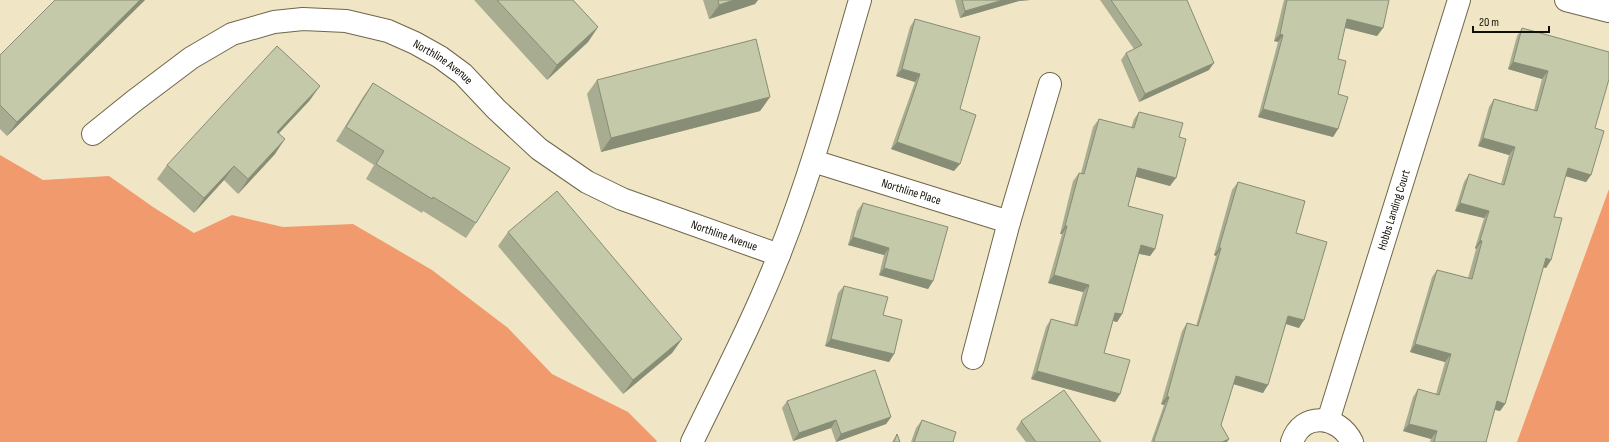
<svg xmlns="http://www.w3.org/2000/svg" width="1609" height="442" font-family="'Sofia Sans Condensed',sans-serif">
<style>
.forest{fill:#f19a6e}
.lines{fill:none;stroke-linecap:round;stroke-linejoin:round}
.minor-casing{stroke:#6f664a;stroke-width:24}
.tertiary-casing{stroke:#6f664a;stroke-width:24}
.minor{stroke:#fff;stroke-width:22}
.tertiary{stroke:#fff;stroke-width:22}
.wall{fill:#a8ad91}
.shaded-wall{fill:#888d76}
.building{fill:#c3c9a9;stroke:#888d76}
.labels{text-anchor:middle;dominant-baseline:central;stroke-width:4;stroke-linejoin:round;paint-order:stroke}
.street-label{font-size:12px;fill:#120f05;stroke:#f0e6c5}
</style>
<rect width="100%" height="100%" fill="#f0e6c5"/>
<!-- forest -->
<g class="forest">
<path d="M 0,155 L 43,180 L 109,176 L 153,207 L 194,233 L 232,215 L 283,227 L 353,224 L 432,270 L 508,328 L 552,374 L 628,412 L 657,441 L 656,442 L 0,442 Z"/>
<path d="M 1609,189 L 1609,442 L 1517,442 Z"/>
</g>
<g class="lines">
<!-- minor casing -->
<g class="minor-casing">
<g id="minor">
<path id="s1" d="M 93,134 L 134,101 L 191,58 L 232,34 L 274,22 L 303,19 L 346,21 L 388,31 L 415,43 L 440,57 L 463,74 L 496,109 L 539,149 L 587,182 L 622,199 L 779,255"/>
<path id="s2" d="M 813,161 L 1009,222"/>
<path d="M 973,358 L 1009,222 L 1050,84"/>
<path id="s3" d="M 1328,421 L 1459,0"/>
<path d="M 692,442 C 722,380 754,319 779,255 C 812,172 835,86 860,0"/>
<path d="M 1292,442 C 1302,411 1339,415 1352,442"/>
</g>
</g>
<!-- tertiary casing -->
<g class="tertiary-casing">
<path id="tertiary" d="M 1566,0 L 1609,11"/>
</g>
<!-- minor -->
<use href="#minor" class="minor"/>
<!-- tertiary -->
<use href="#tertiary" class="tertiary"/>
</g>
<!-- wall -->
<g class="wall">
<path d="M 145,0 L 7,136 L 0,129 L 0,55 Z"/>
<path d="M 474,0 L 573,0 L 598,27 L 588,42 L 547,80 Z"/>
<path d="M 703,0 L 758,0 L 755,4 L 709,19 Z"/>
<path d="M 955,0 L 1030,0 L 1019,1 L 960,18 Z"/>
<path d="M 1100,0 L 1187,0 L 1209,70 L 1139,102 L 1121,60 L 1126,53 L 1134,49 Z"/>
<path d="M 1284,0 L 1389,0 L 1383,28 L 1377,36 L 1345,28 L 1338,59 L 1338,129 L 1333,137 L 1258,117 L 1278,42 L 1274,41 Z"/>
<path d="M 915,19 L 960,109 L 954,171 L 891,149 L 915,82 L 896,76 L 910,27 Z"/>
<path d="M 1522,28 L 1595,128 L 1591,175 L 1586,182 L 1565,176 L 1554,217 L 1551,260 L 1546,268 L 1543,267 L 1505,404 L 1500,411 L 1495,410 L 1486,442 L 1430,442 L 1431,439 L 1403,431 L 1413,397 L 1418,389 L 1436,394 L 1445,362 L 1410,352 L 1432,277 L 1437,270 L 1468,278 L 1476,249 L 1475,248 L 1484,218 L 1455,211 L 1464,182 L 1469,174 L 1501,184 L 1509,155 L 1478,146 L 1489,107 L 1494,99 L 1534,110 L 1542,79 L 1508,69 L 1517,36 Z"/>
<path d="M 597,80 L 770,97 L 760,111 L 601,152 L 587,94 Z"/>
<path d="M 373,83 L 476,223 L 466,238 L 423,211 L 422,213 L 366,179 L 374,165 L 336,141 L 363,97 Z"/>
<path d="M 310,100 L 279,133 L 275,154 L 238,194 L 224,180 L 194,213 L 157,179 L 167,165 Z"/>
<path d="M 1139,112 L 1179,137 L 1170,186 L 1136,176 L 1128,206 L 1155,249 L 1150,256 L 1139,254 L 1122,314 L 1117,322 L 1113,321 L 1104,353 L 1120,394 L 1115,402 L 1031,379 L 1046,327 L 1051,319 L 1074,325 L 1083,292 L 1048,283 L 1062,234 L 1060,234 L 1073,181 L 1079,173 L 1081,173 L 1093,127 L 1099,119 L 1131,128 L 1134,119 Z"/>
<path d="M 1238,182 L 1296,233 L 1299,328 L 1286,324 L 1263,393 L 1233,384 L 1221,425 L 1229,439 L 1227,442 L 1151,442 L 1164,405 L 1161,404 L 1182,331 L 1187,323 L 1196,326 L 1216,256 L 1214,255 L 1232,190 Z"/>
<path d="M 863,203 L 933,281 L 928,289 L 879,275 L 884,255 L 848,245 L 857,211 Z"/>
<path d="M 508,232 L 682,339 L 672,353 L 623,394 L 498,246 Z"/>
<path d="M 844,286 L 883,315 L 894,354 L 889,362 L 825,346 L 838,293 Z"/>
<path d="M 787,401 L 891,417 L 886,424 L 836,442 L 831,428 L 793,441 L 782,408 Z"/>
<path d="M 922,420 L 953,442 L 911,442 L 916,428 Z"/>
<path d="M 1021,421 L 1101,442 L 1026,442 L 1016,429 Z"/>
<path d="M 897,434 L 900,442 L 892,442 Z"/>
</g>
<!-- shaded-wall -->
<g class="shaded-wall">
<path d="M 140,0 L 145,0 L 7,136 L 17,122 Z"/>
<path d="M 734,0 L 758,0 L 755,4 L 709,19 L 719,5 Z"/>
<path d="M 1003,0 L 1030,0 L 1019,1 L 960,18 L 965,11 Z"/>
<path d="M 1347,19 L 1383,28 L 1377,36 L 1342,27 Z"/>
<path d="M 598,27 L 588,42 L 547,80 L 557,65 Z"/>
<path d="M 1280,34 L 1283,35 L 1278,42 L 1274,41 Z"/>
<path d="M 1513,62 L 1548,71 L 1542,79 L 1508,69 Z"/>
<path d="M 1214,63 L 1209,70 L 1139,102 L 1145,94 Z"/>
<path d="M 902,69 L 920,74 L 915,82 L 896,76 Z"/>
<path d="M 320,86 L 310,100 L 267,146 L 277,132 Z"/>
<path d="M 770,97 L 760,111 L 601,152 L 611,138 Z"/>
<path d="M 1263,109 L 1338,129 L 1333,137 L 1258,117 Z"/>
<path d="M 1483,138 L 1515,147 L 1509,155 L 1478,146 Z"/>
<path d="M 285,139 L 275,154 L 238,194 L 248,179 Z"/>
<path d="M 897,142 L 960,164 L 954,171 L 891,149 Z"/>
<path d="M 234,166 L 224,180 L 194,213 L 204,198 Z"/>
<path d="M 1138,168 L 1176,178 L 1170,186 L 1133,176 Z"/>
<path d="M 1568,168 L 1591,175 L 1586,182 L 1562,175 Z"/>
<path d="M 1460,203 L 1489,211 L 1484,218 L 1455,211 Z"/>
<path d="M 1065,226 L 1067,226 L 1062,234 L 1060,234 Z"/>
<path d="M 853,237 L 889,248 L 884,255 L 848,245 Z"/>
<path d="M 1480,240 L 1482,241 L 1476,249 L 1475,248 Z"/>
<path d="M 1141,245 L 1155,249 L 1150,256 L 1136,253 Z"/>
<path d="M 1219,248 L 1221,248 L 1216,256 L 1214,255 Z"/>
<path d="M 1546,258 L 1551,260 L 1546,268 L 1540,266 Z"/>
<path d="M 884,268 L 933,281 L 928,289 L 879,275 Z"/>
<path d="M 1054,275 L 1089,285 L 1083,292 L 1048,283 Z"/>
<path d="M 1115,313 L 1122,314 L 1117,322 L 1110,320 Z"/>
<path d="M 1288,316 L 1304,320 L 1299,328 L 1283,323 Z"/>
<path d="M 682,339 L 672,353 L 623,394 L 633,380 Z"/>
<path d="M 831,339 L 894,354 L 889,362 L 825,346 Z"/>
<path d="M 1415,344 L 1451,354 L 1445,362 L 1410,352 Z"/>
<path d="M 1037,371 L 1120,394 L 1115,402 L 1031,379 Z"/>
<path d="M 1236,376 L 1268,385 L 1263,393 L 1230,383 Z"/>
<path d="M 1167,396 L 1169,397 L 1164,405 L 1161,404 Z"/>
<path d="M 1497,401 L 1505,404 L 1500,411 L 1492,409 Z"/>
<path d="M 891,417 L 886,424 L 836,442 L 841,434 Z"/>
<path d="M 836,420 L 831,428 L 793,441 L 799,433 Z"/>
<path d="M 1409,424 L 1437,431 L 1431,439 L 1403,431 Z"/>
<path d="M 1229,439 L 1227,442 L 1222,442 Z"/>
</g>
<!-- building -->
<g class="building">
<path d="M 55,0 L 140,0 L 17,122 L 0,105 L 0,55 Z"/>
<path d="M 497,0 L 573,0 L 598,27 L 557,65 Z"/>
<path d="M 718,0 L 734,0 L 719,5 Z"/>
<path d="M 962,0 L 1003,0 L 965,11 Z"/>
<path d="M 1111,0 L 1187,0 L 1214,63 L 1145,94 L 1126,53 L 1142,45 Z"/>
<path d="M 1287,0 L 1389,0 L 1383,28 L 1347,19 L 1338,59 L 1346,61 L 1338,94 L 1348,97 L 1338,129 L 1263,109 L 1283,35 L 1280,34 Z"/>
<path d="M 915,19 L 980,37 L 960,109 L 976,115 L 960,164 L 897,142 L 920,74 L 902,69 Z"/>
<path d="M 1522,28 L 1609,52 L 1609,79 L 1595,128 L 1604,131 L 1591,175 L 1568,168 L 1554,217 L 1562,218 L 1551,260 L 1546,258 L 1505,404 L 1497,401 L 1486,442 L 1434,442 L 1437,431 L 1409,424 L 1418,389 L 1439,395 L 1451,354 L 1415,344 L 1437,270 L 1472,279 L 1482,241 L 1480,240 L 1489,211 L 1460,203 L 1469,174 L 1504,185 L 1515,147 L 1483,138 L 1494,99 L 1537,111 L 1548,71 L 1513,62 Z"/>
<path d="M 756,39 L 770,97 L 611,138 L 597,80 Z"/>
<path d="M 277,46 L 320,86 L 277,132 L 285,139 L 248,179 L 234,166 L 204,198 L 167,165 Z"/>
<path d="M 373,83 L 510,168 L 476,223 L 433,197 L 432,199 L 376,164 L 384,151 L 346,127 Z"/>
<path d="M 1139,112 L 1183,123 L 1179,137 L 1186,139 L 1176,178 L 1138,168 L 1128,206 L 1163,215 L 1155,249 L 1141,245 L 1122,314 L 1115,313 L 1104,353 L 1130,360 L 1120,394 L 1037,371 L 1051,319 L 1077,326 L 1089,285 L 1054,275 L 1067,226 L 1065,226 L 1079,173 L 1084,174 L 1099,119 L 1134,128 Z"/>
<path d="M 1238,182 L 1305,201 L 1296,233 L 1327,242 L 1304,320 L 1288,316 L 1268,385 L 1236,376 L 1221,425 L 1229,439 L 1222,442 L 1155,442 L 1154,440 L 1169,397 L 1167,396 L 1187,323 L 1198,326 L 1221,248 L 1219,248 Z"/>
<path d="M 557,191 L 682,339 L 633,380 L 508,232 Z"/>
<path d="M 863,203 L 948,227 L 933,281 L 884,268 L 889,248 L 853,237 Z"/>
<path d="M 844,286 L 888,297 L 883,315 L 902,320 L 894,354 L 831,339 Z"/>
<path d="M 875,370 L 891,417 L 841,434 L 836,420 L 799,433 L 787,401 Z"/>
<path d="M 1064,390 L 1101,442 L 1036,442 L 1021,421 Z"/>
<path d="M 922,420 L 956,432 L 953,442 L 914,442 Z"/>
<path d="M 897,434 L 900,442 L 894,442 Z"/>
</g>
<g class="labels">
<!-- street labels -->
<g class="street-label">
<text stroke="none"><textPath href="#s1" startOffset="394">Northline Avenue</textPath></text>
<text stroke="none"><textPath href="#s2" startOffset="103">Northline Place</textPath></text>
<text stroke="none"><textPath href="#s3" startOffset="221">Hobbs Landing Court</textPath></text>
<text stroke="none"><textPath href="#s1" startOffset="730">Northline Avenue</textPath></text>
</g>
</g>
<!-- scale -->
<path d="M1473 26v6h76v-6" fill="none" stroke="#120f05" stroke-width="2"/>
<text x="1479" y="26" font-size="12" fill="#120f05" stroke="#f0e6c5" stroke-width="3" paint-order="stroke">20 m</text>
</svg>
